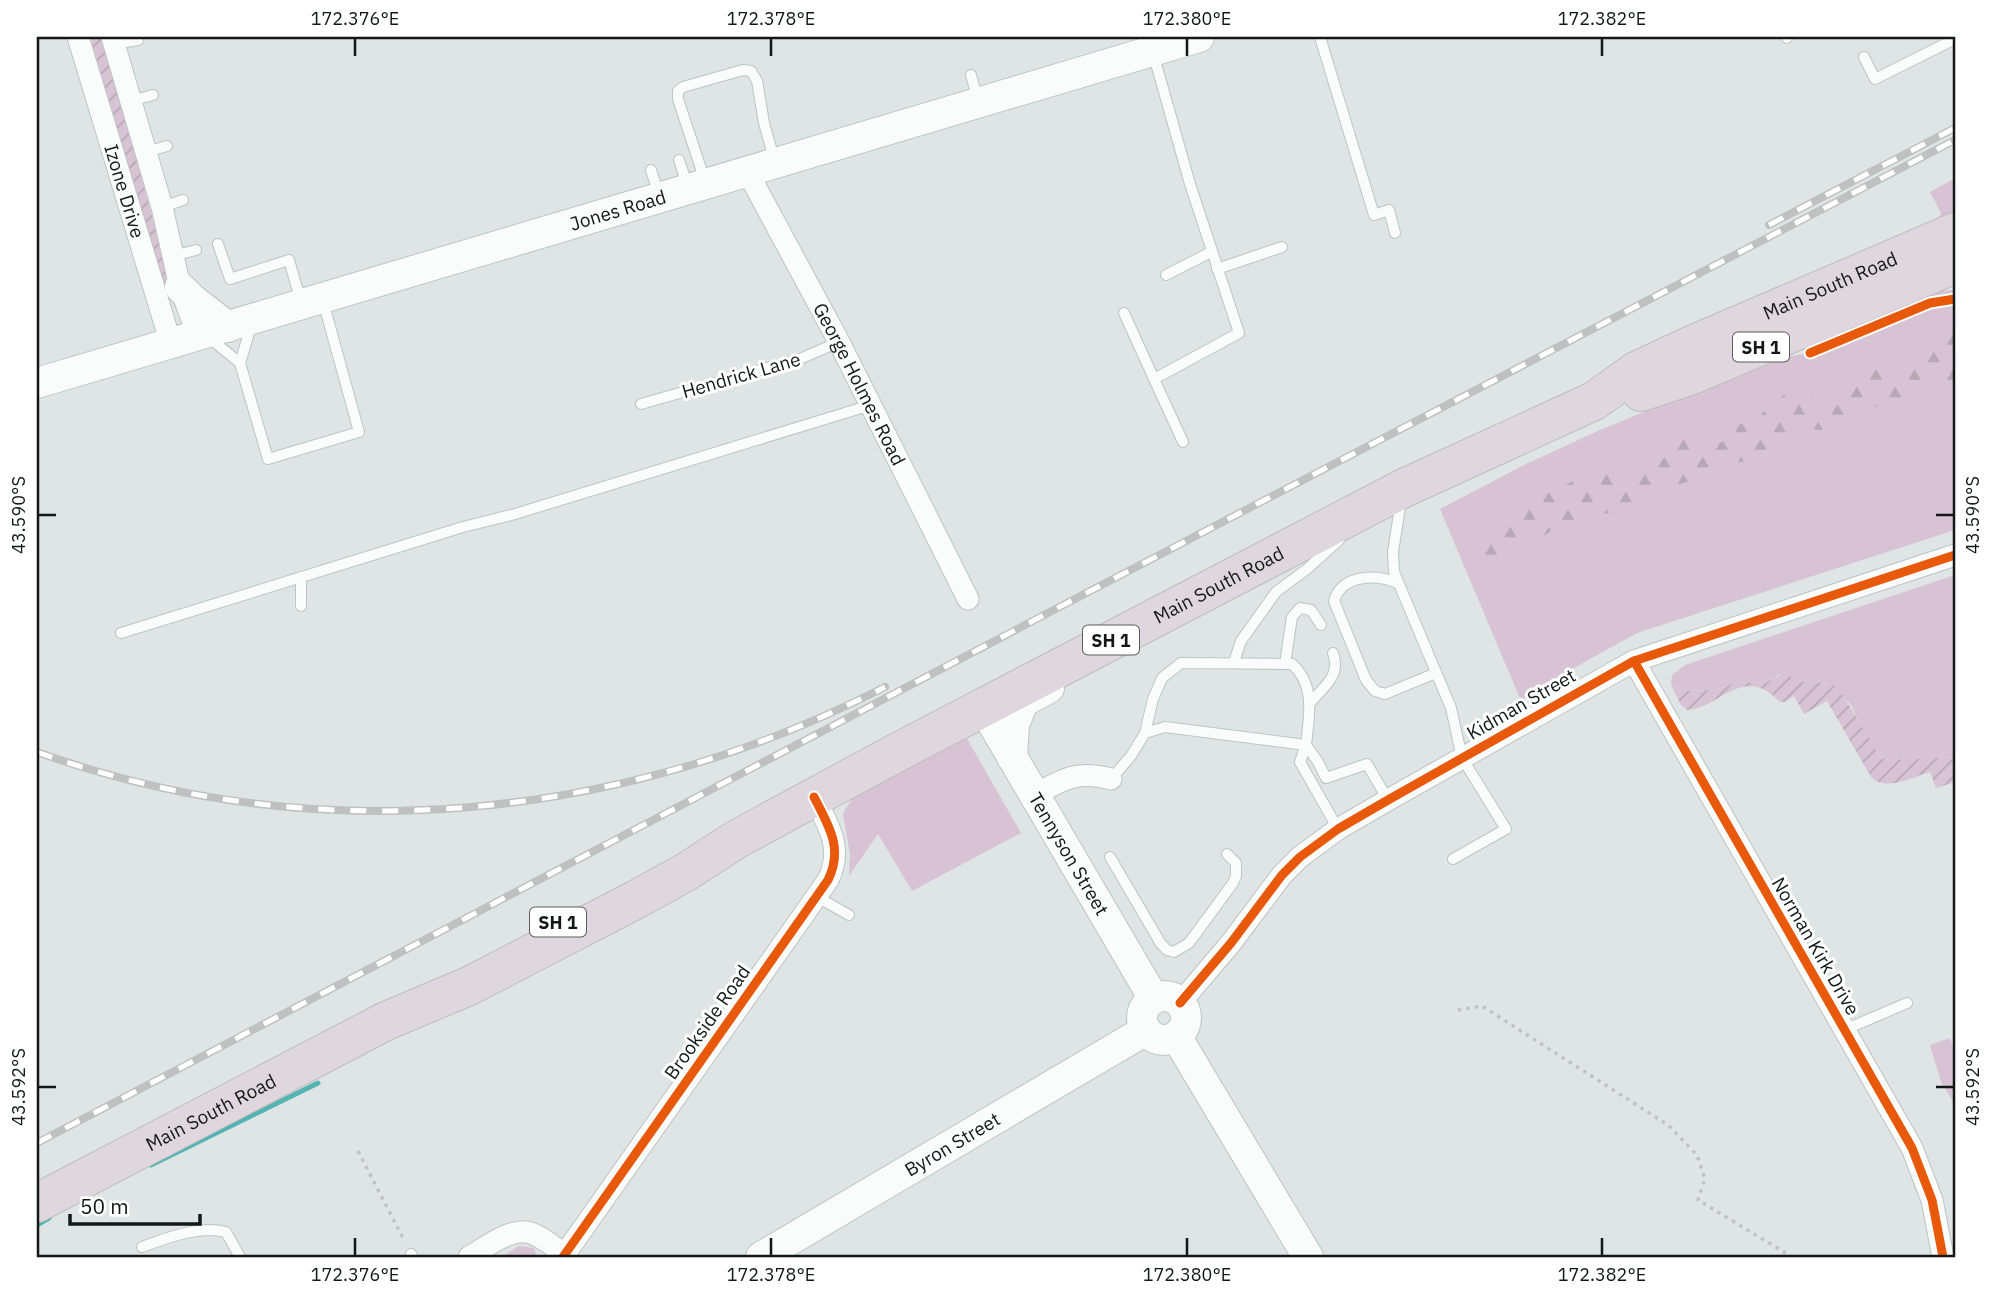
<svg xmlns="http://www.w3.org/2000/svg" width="1992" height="1294" font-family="'IBM Plex Sans',sans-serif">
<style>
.grass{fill:#d7c3d3}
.forest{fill:url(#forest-firs)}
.garden{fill:url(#garden-furrows)}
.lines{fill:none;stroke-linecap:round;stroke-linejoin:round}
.stream{stroke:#54b4b4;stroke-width:5}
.lane-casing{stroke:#bec3c3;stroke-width:12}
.street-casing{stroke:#bec3c3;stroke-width:23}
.secondary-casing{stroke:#bec3c3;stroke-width:32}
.highway-casing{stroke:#bcbebe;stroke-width:40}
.path{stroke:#c1c3c2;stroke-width:3.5;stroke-dasharray:3.5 5;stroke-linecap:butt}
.lane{stroke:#fafbfb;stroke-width:10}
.street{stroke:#fafbfb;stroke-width:21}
.secondary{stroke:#fafbfb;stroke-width:30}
.highway{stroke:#dfd7dd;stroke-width:38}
.rail-casing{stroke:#bfc0c0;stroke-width:8}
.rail{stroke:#fff;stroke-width:5;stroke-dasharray:16;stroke-linecap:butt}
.cycleway-casing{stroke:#fff;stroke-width:13}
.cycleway{stroke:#e8590c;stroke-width:9}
.ticks{fill:none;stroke:#131817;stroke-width:2.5}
.labels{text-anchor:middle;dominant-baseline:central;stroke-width:6;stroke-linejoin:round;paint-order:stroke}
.shield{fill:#fff;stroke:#5a5d5d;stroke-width:2}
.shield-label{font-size:18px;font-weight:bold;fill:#131817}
.street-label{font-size:19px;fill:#131817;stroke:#fff}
.neatline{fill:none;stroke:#131817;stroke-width:2.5}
.ticks-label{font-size:18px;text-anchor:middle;fill:#131817}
</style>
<defs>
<pattern id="forest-firs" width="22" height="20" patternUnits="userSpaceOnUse" patternTransform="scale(1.75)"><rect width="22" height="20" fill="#d7c3d3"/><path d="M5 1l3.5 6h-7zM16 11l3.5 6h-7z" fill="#b8a7b4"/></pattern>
<pattern id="garden-furrows" width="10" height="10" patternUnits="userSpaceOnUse" patternTransform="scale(1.75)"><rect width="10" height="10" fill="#d7c3d3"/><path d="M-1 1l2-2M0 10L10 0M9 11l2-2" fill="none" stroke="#b8a7b4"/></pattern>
</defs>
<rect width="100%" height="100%" fill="#dfe5e5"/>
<!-- grass -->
<g class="grass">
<path d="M 1955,178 L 1955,217 L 1936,225 L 1941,213 L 1930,192 Z"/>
<path d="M 1955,290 L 1955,530 L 1637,633 L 1547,683 L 1521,701 L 1440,509 L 1522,466 L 1600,430 L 1772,359 L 1810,353 L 1859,332 L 1882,312 L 1936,291 Z"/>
<path d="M 1955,575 L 1955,757 L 1890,760 L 1881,758 L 1862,728 L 1851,705 L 1831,684 L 1797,681 L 1781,674 L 1764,683 L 1739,682 L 1714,690 L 1681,691 L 1675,693 L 1671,684 L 1672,675 L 1685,665 Z"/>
<path d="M 965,735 L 1021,833 L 912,891 L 878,834 L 849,876 L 850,854 L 843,814 L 852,798 Z"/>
<path d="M 1950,1038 L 1955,1053 L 1955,1105 L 1941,1082 L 1930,1045 Z"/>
<path d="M 518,1246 L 534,1248 L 537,1257 L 503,1257 Z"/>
</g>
<!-- forest -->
<path class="forest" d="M 1943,325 L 1955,328 L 1955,384 C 1947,389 1941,388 1933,385 L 1911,399 L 1902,396 L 1888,409 L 1875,406 L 1863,413 L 1854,412 L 1849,419 L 1843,422 L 1836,420 L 1836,427 L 1820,430 L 1802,429 L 1794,437 L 1788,436 C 1781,439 1778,447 1770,452 L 1758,450 L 1751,460 L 1730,464 L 1715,474 L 1710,472 L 1708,476 L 1702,479 L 1694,477 L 1690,481 L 1666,488 L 1611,513 L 1590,515 L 1580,521 L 1567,523 L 1563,527 L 1553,527 C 1548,537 1533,540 1522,540 L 1520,546 L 1510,546 L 1498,556 L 1484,558 C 1478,536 1484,528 1501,516 L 1596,470 L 1624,470 L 1642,466 L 1669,456 L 1669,444 L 1673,434 L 1686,431 C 1705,439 1703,451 1727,440 L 1731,431 L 1738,425 L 1758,417 L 1781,397 L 1801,385 L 1809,388 L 1816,404 C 1834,393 1850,375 1870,367 C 1881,363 1896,371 1907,365 C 1924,355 1921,336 1943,325 Z"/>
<!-- garden -->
<g class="garden">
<path d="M 90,37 L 104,37 L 163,257 L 169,286 L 165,288 Z"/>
<path d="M 1785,673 L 1797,681 L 1831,684 L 1840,690 L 1881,758 L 1890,760 L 1955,757 L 1955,782 L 1936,788 L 1930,772 C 1912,777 1886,792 1871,777 L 1827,701 L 1804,714 L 1794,696 L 1785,702 L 1780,702 C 1743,663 1720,708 1687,710 L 1681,705 L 1675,693 L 1681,691 L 1714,690 L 1739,682 L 1764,683 Z"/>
</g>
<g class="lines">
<!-- stream -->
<g class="stream">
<path d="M 151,1165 L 318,1083"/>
<path d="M 37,1225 L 49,1218"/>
</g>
<!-- lane casing -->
<g class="lane-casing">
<g id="lane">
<path d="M 1320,37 L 1374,215 L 1389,210 L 1395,233"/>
<path d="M 1786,37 L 1787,38"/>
<path d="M 114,44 L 138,40"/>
<path d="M 1864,57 L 1875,79 L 1955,39"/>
<path d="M 971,75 L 978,100"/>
<path d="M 131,101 L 153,95"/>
<path d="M 146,152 L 167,146"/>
<path d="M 679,160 L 688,187"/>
<path d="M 651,170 L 659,195"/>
<path d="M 705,181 L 678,99 L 678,91 L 683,87 L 743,70 L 751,71 L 757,81 L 764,123 L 775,162"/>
<path d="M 162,207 L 183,200"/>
<path d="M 218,244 L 230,279 L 289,260 L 301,302"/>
<path d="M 173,256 L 196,250"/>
<path d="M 1217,269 L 1282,247"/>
<path d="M 1166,275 L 1211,252"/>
<path d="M 1124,313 L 1154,379 L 1239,333 L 1190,184 L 1153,53"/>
<path d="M 252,323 L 240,363 L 268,459 L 359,432 L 323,301"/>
<path d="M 207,336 L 240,363"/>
<path d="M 1154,379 L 1183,442"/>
<path d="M 641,404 L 802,358 L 839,342"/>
<path d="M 1401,501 L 1393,552 L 1394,572 L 1451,708 L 1462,758 L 1506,829 L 1453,859"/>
<path d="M 301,577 L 301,606"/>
<path d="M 1398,583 C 1376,574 1342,574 1334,601 L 1366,680 L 1375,691 L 1385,694 L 1436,673"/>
<path d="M 121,633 L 463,527 L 515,514 L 871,405"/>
<path d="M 1234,662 L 1241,641 L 1276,592 L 1307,569 L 1339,540"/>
<path d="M 1285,664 L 1292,617 L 1300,608 L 1311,610 L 1321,625"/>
<path d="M 1311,702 C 1325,685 1341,676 1333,653"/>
<path d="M 1145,733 L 1153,699 L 1162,678 L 1181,663 L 1292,664 C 1316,685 1309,717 1306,745 L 1318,762 L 1326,778 L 1367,764 L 1388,800"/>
<path d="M 1111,779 L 1131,756 L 1145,733 L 1165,727 L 1306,745 L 1300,762 L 1338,829"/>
<path d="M 1110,857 L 1161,944 L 1167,950 L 1174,952 L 1189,943 L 1233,883 L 1236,876 L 1236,863 L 1227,854"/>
<path d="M 817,897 L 849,915"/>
<path d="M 1844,1030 L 1907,1003"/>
<path d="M 142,1247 C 167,1238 199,1225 226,1232 L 240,1257"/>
<path d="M 411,1254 L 413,1257"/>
</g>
</g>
<!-- street casing -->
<g class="street-casing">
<g id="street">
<path id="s1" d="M 78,37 L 171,344"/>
<path d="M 112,37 L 162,207 L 180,287 L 198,336"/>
<path id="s2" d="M 749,171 L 755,186 L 839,342 L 968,599"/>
<path d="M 1634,661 L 1912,1148 L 1932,1200 L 1943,1257"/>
<path d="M 1034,795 C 1064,779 1077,770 1111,779"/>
<path d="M 1180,1003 L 1231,943 L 1282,875 L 1300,857 L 1338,829 L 1388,800 L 1634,661 L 1955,555"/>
<path d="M 469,1257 C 485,1248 512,1226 531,1233 C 543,1237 555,1248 565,1255"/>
<path d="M 563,1257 L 828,880 C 844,848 828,825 814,797"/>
</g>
</g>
<!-- secondary casing -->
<g class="secondary-casing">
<g id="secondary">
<path d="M 180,287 L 192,299 L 228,327"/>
<path id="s3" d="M 37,383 L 1199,37"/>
<path id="s4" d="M 983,707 L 1154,999"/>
<path d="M 1012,757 L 1014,725 L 1023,702 L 1049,688"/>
<circle cx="1164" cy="1018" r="22"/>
<path d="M 1176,1036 L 1308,1257"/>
<path id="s5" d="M 761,1257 L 1146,1030"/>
</g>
</g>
<!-- highway casing -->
<g class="highway-casing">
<g id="highway">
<path d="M 1641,392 L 1692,375 L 1955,264"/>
<path id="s6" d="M 37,1203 L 386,1021 L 469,986 L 637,899 L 686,872 L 737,839 L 896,753 L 1404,488 L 1594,401 L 1636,371 L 1694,344 L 1955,232"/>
</g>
</g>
<!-- path -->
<g class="path">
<path d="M 1458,1010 L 1482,1006 L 1668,1125 L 1697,1155 L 1705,1179 L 1698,1200 L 1792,1257"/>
<path d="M 358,1151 L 405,1242"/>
</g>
<!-- lane -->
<use href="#lane" class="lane"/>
<!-- street -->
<use href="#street" class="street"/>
<!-- secondary -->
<use href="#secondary" class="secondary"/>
<!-- highway -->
<use href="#highway" class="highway"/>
<!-- rail casing -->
<g class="rail-casing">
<g id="rail">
<path d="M 1769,225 L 1955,128"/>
<path d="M 37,752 C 317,852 622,821 885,687"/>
<path d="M 37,1143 L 1025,625 L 1955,140"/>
</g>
</g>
<!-- rail -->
<use href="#rail" class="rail"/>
<!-- cycleway casing -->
<g class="cycleway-casing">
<g id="cycleway">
<path d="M 1810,353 L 1930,303 L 1955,299"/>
<path d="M 1634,661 L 1912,1148 L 1932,1200 L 1943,1257"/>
<path d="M 1180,1003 L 1231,943 L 1282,875 L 1300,857 L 1338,829 L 1388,800 L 1634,661 L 1955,555"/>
<path d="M 563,1257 L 828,880 C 844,848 828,825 814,797"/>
</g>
</g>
<!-- cycleway -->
<use href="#cycleway" class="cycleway"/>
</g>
<!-- ticks -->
<path class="ticks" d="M 355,38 L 355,56M 771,38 L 771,56M 1187,38 L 1187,56M 1602,38 L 1602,56M 38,515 L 56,515M 1936,515 L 1954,515M 38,1087 L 56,1087M 1936,1087 L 1954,1087M 355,1238 L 355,1256M 771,1238 L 771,1256M 1187,1238 L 1187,1256M 1602,1238 L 1602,1256"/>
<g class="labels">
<!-- shield labels -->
<g class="shield">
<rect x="1733" y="332.5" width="56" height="29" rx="5"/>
<rect x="1083" y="625.5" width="56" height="29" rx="5"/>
<rect x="530" y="907.5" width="56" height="29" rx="5"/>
</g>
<g class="shield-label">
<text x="1761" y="347">SH 1</text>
<text x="1111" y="640">SH 1</text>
<text x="558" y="922">SH 1</text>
</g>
<!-- street labels -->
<g class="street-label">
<text stroke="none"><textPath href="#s1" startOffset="161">Izone Drive</textPath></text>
<text stroke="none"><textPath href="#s3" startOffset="606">Jones Road</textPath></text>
<text stroke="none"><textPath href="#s6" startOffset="2016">Main South Road</textPath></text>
<text transform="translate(741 375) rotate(-16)">Hendrick Lane</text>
<text stroke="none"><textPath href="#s2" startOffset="240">George Holmes Road</textPath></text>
<text stroke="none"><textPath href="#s6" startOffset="1334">Main South Road</textPath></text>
<text transform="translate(1521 704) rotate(-30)">Kidman Street</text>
<text stroke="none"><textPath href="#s4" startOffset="170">Tennyson Street</textPath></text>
<text transform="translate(1816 946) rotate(60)">Norman Kirk Drive</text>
<text transform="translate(707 1022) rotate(-55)">Brookside Road</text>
<text stroke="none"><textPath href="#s6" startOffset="196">Main South Road</textPath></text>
<text stroke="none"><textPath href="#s5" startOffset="222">Byron Street</textPath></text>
</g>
</g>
<!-- border -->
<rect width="1992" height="1294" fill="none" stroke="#ffffff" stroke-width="77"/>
<!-- scale -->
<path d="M70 1214v10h130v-10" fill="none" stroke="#131817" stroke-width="3.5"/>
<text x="80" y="1214" font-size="21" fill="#131817" stroke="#ffffff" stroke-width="5" paint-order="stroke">50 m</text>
<rect x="38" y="38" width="1916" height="1218" class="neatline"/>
<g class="ticks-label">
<text x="355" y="25">172.376°E</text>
<text x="771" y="25">172.378°E</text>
<text x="1187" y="25">172.380°E</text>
<text x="1602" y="25">172.382°E</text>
<text transform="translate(19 515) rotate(-90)" y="6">43.590°S</text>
<text transform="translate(1973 515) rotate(-90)" y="6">43.590°S</text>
<text transform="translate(19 1087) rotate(-90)" y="6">43.592°S</text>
<text transform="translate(1973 1087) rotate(-90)" y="6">43.592°S</text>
<text x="355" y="1281">172.376°E</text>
<text x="771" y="1281">172.378°E</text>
<text x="1187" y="1281">172.380°E</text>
<text x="1602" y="1281">172.382°E</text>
</g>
</svg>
